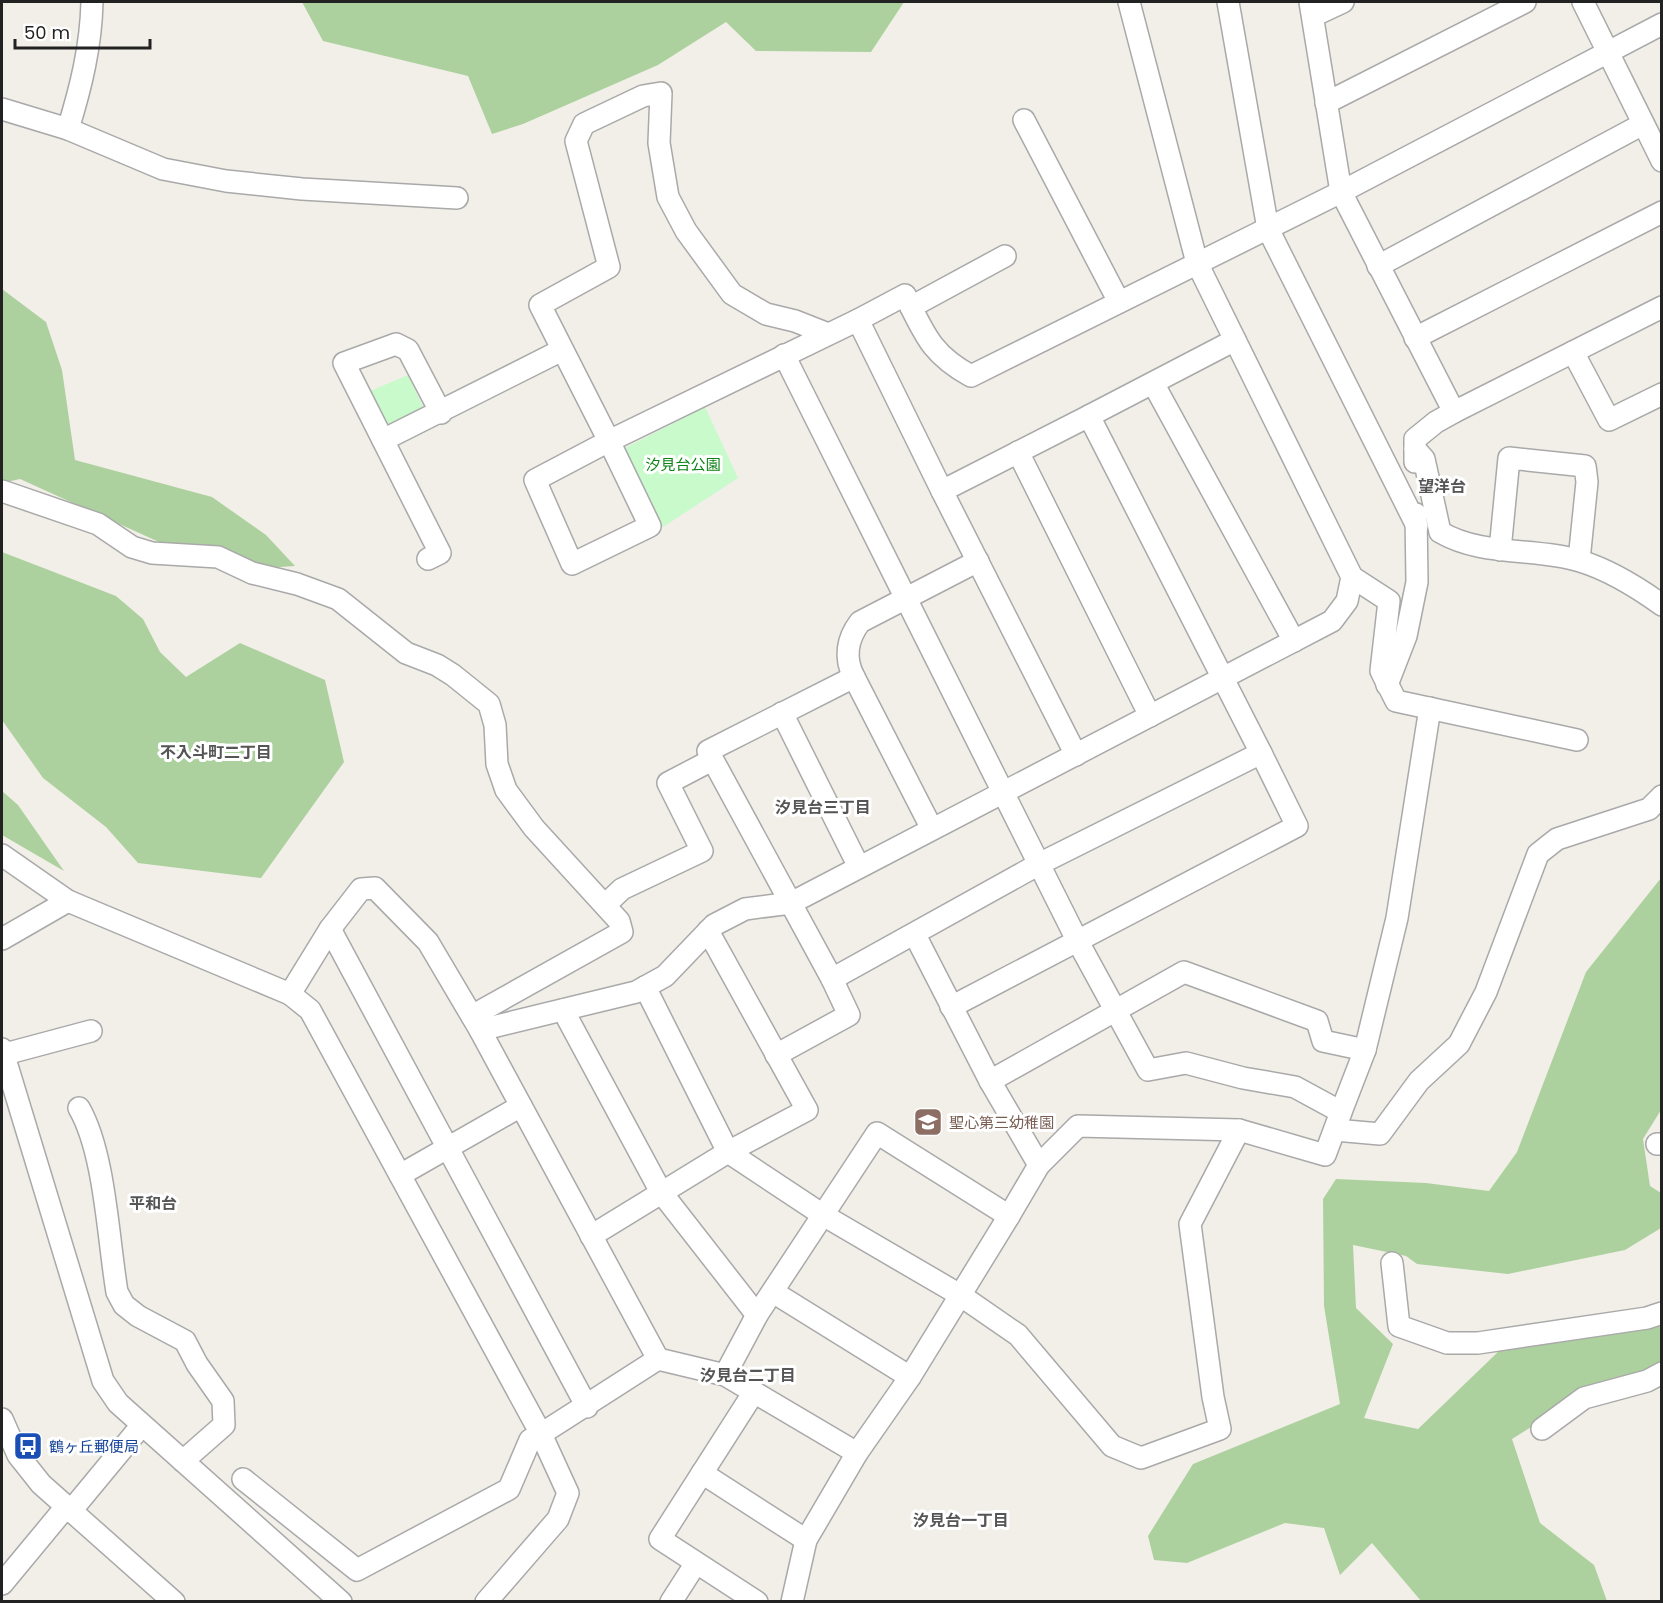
<svg xmlns="http://www.w3.org/2000/svg" width="1663" height="1603" font-family="Poppins,'Noto Sans JP',sans-serif">
<style>
.forest{fill:#add19e}
.park{fill:#c8facc}
.lines{fill:none;stroke-linecap:round;stroke-linejoin:round}
.minor-casing{stroke:#a9a9a9;stroke-width:24}
.minor{stroke:#fff;stroke-width:21}
.labels{text-anchor:middle;dominant-baseline:central;stroke-width:6;stroke-linejoin:round;paint-order:stroke}
.park-label{font-size:15px;fill:#0c8416;stroke:#fff}
.education-label{font-size:15px;fill:#785e54;stroke:#fff;text-anchor:start}
.transit-label{font-size:15px;fill:#164399;stroke:#fff;text-anchor:start}
.neighbourhood-label{font-size:16px;font-weight:bold;fill:#555;stroke:#fff}
</style>
<rect width="100%" height="100%" fill="#f2efe9"/>
<!-- forest -->
<g class="forest">
<path d="M 302,2 L 904,2 L 871,52 L 756,51 L 726,22 L 658,65 L 523,124 L 492,134 L 468,76 L 323,41 Z"/>
<path d="M 2,289 L 46,322 L 62,370 L 75,460 L 212,497 L 266,535 L 295,566 L 223,571 L 20,479 L 2,483 Z"/>
<path d="M 2,552 L 116,596 L 143,619 L 160,652 L 186,677 L 240,643 L 325,680 L 344,762 L 261,878 L 138,863 L 106,827 L 43,778 L 2,720 Z"/>
<path d="M 2,791 L 18,805 L 64,871 L 2,835 Z"/>
<path d="M 1661,878 L 1661,1110 L 1643,1139 L 1650,1186 L 1661,1193 L 1661,1228 L 1625,1250 L 1508,1274 L 1417,1264 L 1406,1256 L 1353,1245 L 1356,1308 L 1393,1344 L 1364,1418 L 1418,1429 L 1500,1350 L 1661,1322 L 1661,1367 L 1591,1389 L 1512,1439 L 1540,1523 L 1594,1565 L 1607,1601 L 1421,1601 L 1372,1543 L 1340,1575 L 1324,1528 L 1285,1523 L 1187,1563 L 1154,1560 L 1148,1536 L 1193,1464 L 1340,1404 L 1324,1306 L 1323,1199 L 1336,1179 L 1426,1183 L 1489,1191 L 1517,1152 L 1586,972 Z"/>
</g>
<!-- park -->
<g class="park">
<path d="M 408,375 L 426,413 L 388,431 L 370,391 Z"/>
<path d="M 705,407 L 738,478 L 663,527 L 623,449 Z"/>
</g>
<g class="lines">
<!-- minor casing -->
<g class="minor-casing">
<g id="minor">
<path d="M 1228,2 L 1268,229 L 1417,526"/>
<path d="M 1310,2 L 1341,192 L 1454,412 L 1662,307"/>
<path d="M 1583,2 L 1662,161"/>
<path d="M 1313,16 L 1343,2"/>
<path d="M 1326,103 L 1525,2"/>
<path d="M 2,109 L 68,129 L 163,169 L 226,181 L 302,189 L 457,198"/>
<path d="M 1024,120 L 1119,302"/>
<path d="M 68,129 C 81,87 91,46 92,2"/>
<path d="M 1378,266 L 1643,124"/>
<path d="M 911,307 L 1005,256"/>
<path d="M 858,320 L 905,295 C 925,335 931,354 971,376 L 1341,192 L 1662,24"/>
<path d="M 828,334 L 795,321 L 766,314 L 732,294 L 686,231 L 668,197 L 659,143 L 661,93 L 643,96 L 584,124 L 576,141 L 609,267 L 540,305 L 609,441 L 858,320 L 942,491"/>
<path d="M 1415,338 L 1662,212"/>
<path d="M 1573,352 L 1609,420 L 1662,394"/>
<path d="M 784,355 L 1077,940 L 1148,1070 L 1186,1063 L 1243,1078 L 1295,1087 L 1341,1112 L 1325,1155 L 1239,1130 L 1078,1126 L 1039,1165 L 1009,1216"/>
<path d="M 1153,383 L 1294,641"/>
<path d="M 1089,416 L 1235,340"/>
<path d="M 383,440 L 562,350"/>
<path d="M 609,441 L 650,526 L 572,564 L 535,480 Z"/>
<path d="M 1415,449 L 1424,459 L 1440,532 C 1483,557 1534,547 1580,561 C 1610,570 1637,587 1662,605"/>
<path d="M 1018,452 L 1150,716"/>
<path d="M 1415,462 L 1415,439 L 1436,422 L 1454,412"/>
<path d="M 2,491 L 98,524 L 132,547 L 152,553 L 218,557 L 252,573 L 297,584 L 338,599 L 406,653 L 437,665 L 453,675 L 489,704 L 495,725 L 497,764 L 506,790 L 534,828 L 619,921 L 622,932 L 472,1016"/>
<path d="M 1500,550 L 1509,458 L 1585,466 L 1587,482 L 1579,560"/>
<path d="M 428,559 L 440,553 L 344,363 L 396,344 L 408,350 L 441,413"/>
<path d="M 1352,577 L 1389,601 L 1381,671 L 1396,701 L 1577,740"/>
<path d="M 854,677 C 844,658 847,639 860,622 L 978,561"/>
<path d="M 1387,685 L 1406,636 L 1417,582 L 1416,514"/>
<path d="M 782,713 L 859,867"/>
<path d="M 932,829 L 854,677 L 708,751 L 832,979 L 1041,863 L 1261,753 L 1089,416 L 942,491 L 1076,755"/>
<path d="M 2,855 L 68,901 L 290,994"/>
<path d="M 605,905 L 622,889 L 702,851 L 668,783 L 712,760"/>
<path d="M 330,929 L 587,1407"/>
<path d="M 708,931 L 807,1110 L 728,1152 L 823,1215 L 960,1295 L 1018,1335 L 1112,1446 L 1141,1458 L 1220,1429 L 1213,1397 L 1190,1224 L 1239,1130"/>
<path d="M 915,935 L 990,1081 L 1039,1165"/>
<path d="M 2,939 L 68,901"/>
<path d="M 951,1007 L 1297,826 L 1261,753"/>
<path d="M 563,1010 L 661,1192 L 757,1315 L 877,1133 L 1009,1216 L 910,1377 L 857,1453 L 725,1375 L 658,1359"/>
<path d="M 480,1030 L 636,992 L 665,976 L 714,925 L 745,909 L 791,903 L 1332,621 L 1347,601 L 1352,577 L 1197,263 L 1129,2"/>
<path d="M 2,1049 L 103,1381 L 118,1403 L 341,1602"/>
<path d="M 5,1054 L 91,1031"/>
<path d="M 776,1055 L 849,1015 L 832,979"/>
<path d="M 990,1081 L 1184,972 L 1317,1021 L 1323,1041 L 1365,1050"/>
<path d="M 79,1108 C 105,1153 108,1238 117,1292 L 124,1305 L 138,1316 L 185,1341 L 197,1364 L 223,1401 L 224,1425 L 183,1461"/>
<path d="M 1341,1112 L 1365,1050 L 1397,918 L 1430,708"/>
<path d="M 1335,1130 L 1380,1134 L 1419,1081 L 1459,1044 L 1486,992 L 1538,854 L 1557,839 L 1649,809 L 1662,796"/>
<path d="M 1657,1144 L 1662,1144"/>
<path d="M 400,1175 L 521,1106"/>
<path d="M 591,1236 L 728,1152 L 645,987"/>
<path d="M 1392,1263 L 1399,1326 L 1447,1343 L 1478,1343 L 1647,1318 L 1662,1313"/>
<path d="M 773,1292 L 910,1377"/>
<path d="M 725,1375 L 757,1315"/>
<path d="M 754,1392 L 660,1539 L 757,1602"/>
<path d="M 2,1419 L 18,1455 L 41,1484 L 174,1602"/>
<path d="M 1542,1429 L 1584,1398 L 1647,1381 L 1662,1373"/>
<path d="M 702,1473 L 806,1540"/>
<path d="M 243,1479 L 357,1570 L 509,1489 L 530,1440 L 541,1434 L 310,1010 L 290,994 L 330,929 L 361,889 L 375,888 L 428,942 L 480,1030 L 658,1359 L 541,1434 L 568,1493 L 558,1519 L 486,1602"/>
<path d="M 70,1512 L 142,1425"/>
<path d="M 2,1584 L 65,1508"/>
<path d="M 671,1602 L 696,1563"/>
<path d="M 792,1602 L 806,1540 L 857,1453"/>
</g>
</g>
<!-- minor -->
<use href="#minor" class="minor"/>
</g>
<!-- icons -->
<defs>
<g id="school-square" transform="scale(1.5)"><rect x="-9" y="-9" width="18" height="18" rx="4" fill="#8d6e63" stroke="#fff"/><path d="M0-5L7-2L0 1L-7-2ZM-4 1L0 2.5L4 1V4Q0 6-4 4Z" fill="#fff"/></g>
<g id="bus-square" transform="scale(1.5)"><rect x="-9" y="-9" width="18" height="18" rx="4" fill="#1a4fb4" stroke="#fff"/><path d="M-5-6H5V4H4V6H2V4H-2V6H-4V4H-5ZM-3.5-4V0h7V-4ZM-3.5 1.2v1.5H-2V1.2ZM2 1.2v1.5H3.5V1.2Z" fill="#fff"/></g>
</defs>
<g fill-rule="evenodd">
<use href="#school-square" x="928" y="1122"/>
<use href="#bus-square" x="28" y="1446"/>
</g>
<g class="labels">
<!-- park labels -->
<g class="park-label">
<text x="683" y="464">汐見台公園</text>
</g>
<!-- education labels -->
<g class="education-label">
<text x="949" y="1122">聖心第三幼稚園</text>
</g>
<!-- transit labels -->
<g class="transit-label">
<text x="49" y="1446">鶴ヶ丘郵便局</text>
</g>
<!-- neighbourhood labels -->
<g class="neighbourhood-label">
<text x="1442" y="486">望洋台</text>
<text x="216" y="752">不入斗町二丁目</text>
<text x="823" y="807">汐見台三丁目</text>
<text x="153" y="1203">平和台</text>
<text x="748" y="1375">汐見台二丁目</text>
<text x="961" y="1520">汐見台一丁目</text>
</g>
</g>
<!-- border -->
<rect width="1663" height="1603" fill="none" stroke="#222222" stroke-width="6"/>
<!-- scale -->
<path d="M15 39v9h135v-9" fill="none" stroke="#222222" stroke-width="3"/>
<text x="24" y="39" font-size="18" fill="#222222" stroke="#ffffff" stroke-width="4.5" paint-order="stroke">50 m</text>
</svg>
